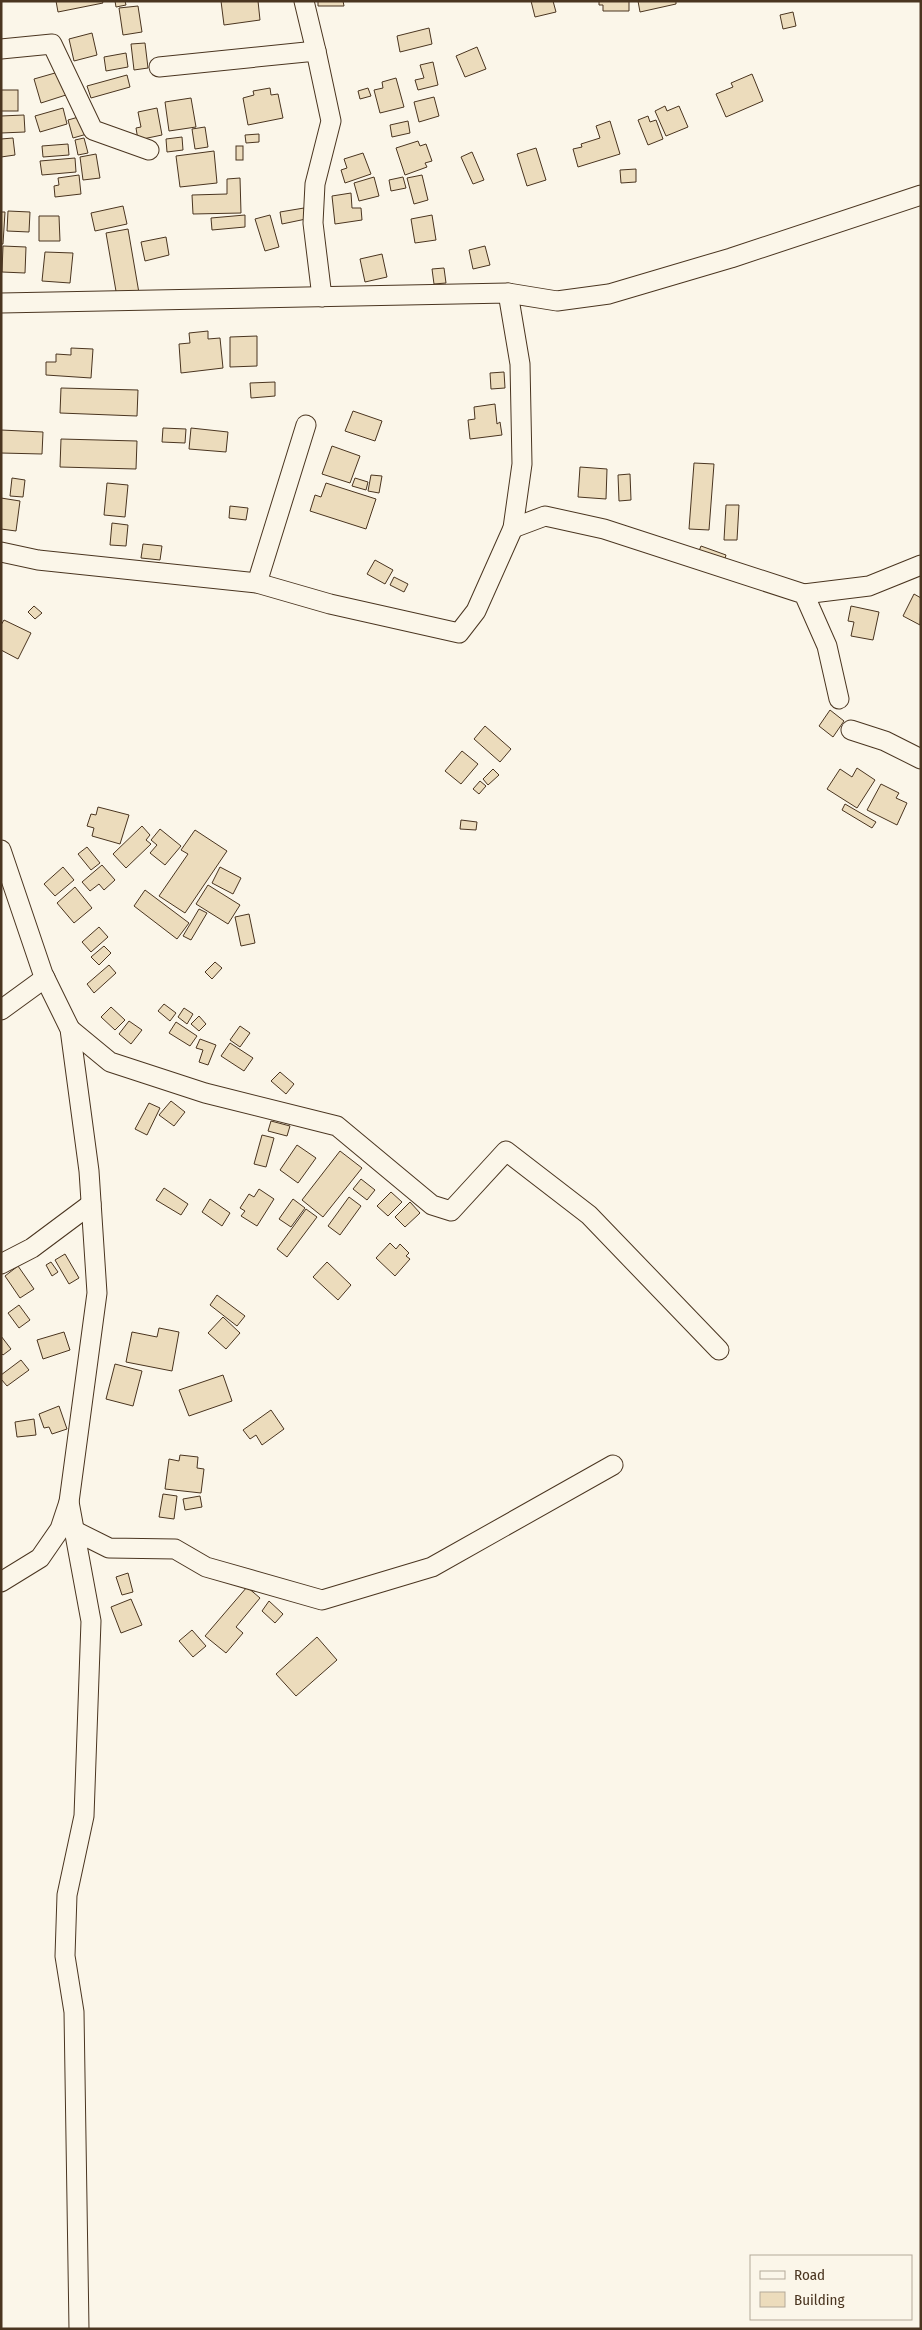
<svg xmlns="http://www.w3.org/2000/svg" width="922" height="2330" font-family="'Fira Sans Condensed',sans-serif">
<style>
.building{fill:#ecdcbc;stroke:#4a3520}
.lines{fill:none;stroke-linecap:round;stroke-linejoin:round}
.minor-casing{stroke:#4a3520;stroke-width:21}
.minor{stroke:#fbf6e9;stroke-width:19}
</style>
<rect width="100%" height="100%" fill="#fbf6e9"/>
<!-- building -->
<g class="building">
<path d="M 56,1 L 102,1 L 103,3 L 58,12 Z"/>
<path d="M 115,1 L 125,1 L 126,5 L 116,7 Z"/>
<path d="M 221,1 L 258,1 L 260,20 L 224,25 Z"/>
<path d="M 318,1 L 343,1 L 344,6 L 318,6 Z"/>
<path d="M 531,1 L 553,1 L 556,12 L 535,17 Z"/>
<path d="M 599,1 L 629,1 L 629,11 L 603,11 L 603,5 L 599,5 Z"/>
<path d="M 638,1 L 676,1 L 676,4 L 640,12 Z"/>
<path d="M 138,6 L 142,32 L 123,35 L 119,8 Z"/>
<path d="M 793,12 L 796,26 L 783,29 L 780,15 Z"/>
<path d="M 429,28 L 432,44 L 400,52 L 397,36 Z"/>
<path d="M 92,33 L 97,55 L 74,61 L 69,39 Z"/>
<path d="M 145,43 L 148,68 L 134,70 L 131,44 Z"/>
<path d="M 477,47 L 486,69 L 465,77 L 456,56 Z"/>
<path d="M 126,53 L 128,67 L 106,71 L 104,57 Z"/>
<path d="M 433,62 L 438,85 L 418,90 L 415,80 L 424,78 L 420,65 Z"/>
<path d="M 62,71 L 69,94 L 41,103 L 34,79 Z"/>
<path d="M 752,74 L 763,101 L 726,117 L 716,94 L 733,87 L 731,83 Z"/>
<path d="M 127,75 L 130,87 L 91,98 L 87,86 Z"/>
<path d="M 396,78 L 404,107 L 380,113 L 374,90 L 383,88 L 382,82 Z"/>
<path d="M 270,88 L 271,95 L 278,94 L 283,118 L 248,125 L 243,98 L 254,95 L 253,91 Z"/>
<path d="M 368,88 L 371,96 L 360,99 L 358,91 Z"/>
<rect x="1" y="90" width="17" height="21"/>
<path d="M 434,97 L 439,116 L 419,122 L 414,102 Z"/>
<path d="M 191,98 L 196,127 L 169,131 L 165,102 Z"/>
<path d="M 665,106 L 667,111 L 679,106 L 688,127 L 666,136 L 655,111 Z"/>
<path d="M 63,108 L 67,124 L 40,132 L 35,116 Z"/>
<path d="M 157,108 L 162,135 L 138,140 L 136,128 L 141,127 L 138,112 Z"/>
<path d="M 24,115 L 25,132 L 1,133 L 1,116 Z"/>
<path d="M 82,116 L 87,134 L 73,138 L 68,120 Z"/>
<path d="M 648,116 L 650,122 L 656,120 L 663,139 L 648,145 L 638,120 Z"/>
<path d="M 408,121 L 410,133 L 392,137 L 390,125 Z"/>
<path d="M 610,121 L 620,154 L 578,167 L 573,149 L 582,147 L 581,144 L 600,138 L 596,126 Z"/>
<path d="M 205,127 L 208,147 L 195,149 L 192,129 Z"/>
<path d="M 259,134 L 259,142 L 246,143 L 245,135 Z"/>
<path d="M 182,137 L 183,150 L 167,152 L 166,139 Z"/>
<path d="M 13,138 L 15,155 L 1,157 L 1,139 Z"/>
<path d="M 84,138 L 88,153 L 78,155 L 75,140 Z"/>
<path d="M 418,141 L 420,146 L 426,144 L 432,161 L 425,163 L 427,167 L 405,175 L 396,148 Z"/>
<path d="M 68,144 L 69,155 L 43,157 L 42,146 Z"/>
<rect x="236" y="146" width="7" height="14"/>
<path d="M 536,148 L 546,180 L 527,186 L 517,154 Z"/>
<path d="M 214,151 L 217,183 L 180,187 L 176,156 Z"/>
<path d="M 472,152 L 484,180 L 473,184 L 461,157 Z"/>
<path d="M 363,153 L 371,174 L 345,183 L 341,170 L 347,168 L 344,159 Z"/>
<path d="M 96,154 L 100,178 L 83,180 L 80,157 Z"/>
<path d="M 75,158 L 76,172 L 42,175 L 40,161 Z"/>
<path d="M 636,169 L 636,182 L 621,183 L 620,170 Z"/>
<path d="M 79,175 L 81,194 L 55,197 L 54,186 L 59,185 L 58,178 Z"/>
<path d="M 422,175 L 428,200 L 414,204 L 407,178 Z"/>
<path d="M 374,177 L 379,196 L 359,201 L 354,183 Z"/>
<path d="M 403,177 L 406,188 L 391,191 L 389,180 Z"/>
<path d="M 240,178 L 241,213 L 193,214 L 192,195 L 227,194 L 227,179 Z"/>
<path d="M 351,193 L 352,208 L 361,208 L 362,220 L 335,224 L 332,196 Z"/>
<path d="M 123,206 L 127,224 L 95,231 L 91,213 Z"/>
<path d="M 304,208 L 306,219 L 282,224 L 280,212 Z"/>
<path d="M 8,211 L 30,212 L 29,232 L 7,231 Z"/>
<path d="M 1,212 L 5,212 L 3,244 L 1,244 Z"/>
<path d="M 245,215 L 245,227 L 212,230 L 211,218 Z"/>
<path d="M 270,215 L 279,247 L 265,251 L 255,219 Z"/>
<path d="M 432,215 L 436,240 L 415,243 L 411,219 Z"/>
<path d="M 39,216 L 59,216 L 60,241 L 39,241 Z"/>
<path d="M 128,229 L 139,293 L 117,297 L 106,233 Z"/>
<path d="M 166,237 L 169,255 L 145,261 L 141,242 Z"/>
<path d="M 3,246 L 26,247 L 25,273 L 2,272 Z"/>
<path d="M 485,246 L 490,265 L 473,269 L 469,250 Z"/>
<path d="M 45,252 L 73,253 L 70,283 L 42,281 Z"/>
<path d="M 382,254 L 387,277 L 365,282 L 360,259 Z"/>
<path d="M 444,268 L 446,283 L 434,284 L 432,269 Z"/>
<path d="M 208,331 L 208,339 L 220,338 L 223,368 L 181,373 L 179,344 L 190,343 L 189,333 Z"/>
<path d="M 257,336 L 257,366 L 230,367 L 230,337 Z"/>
<path d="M 71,348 L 93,349 L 91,378 L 46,375 L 46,362 L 56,362 L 56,354 L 71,355 Z"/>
<path d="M 504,372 L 505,388 L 491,389 L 490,373 Z"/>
<path d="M 275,382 L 275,396 L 251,398 L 250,383 Z"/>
<path d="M 61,388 L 138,390 L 137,416 L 60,413 Z"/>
<path d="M 495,404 L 497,424 L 500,422 L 502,435 L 470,439 L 468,420 L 475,419 L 474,407 Z"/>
<path d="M 353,411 L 382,421 L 375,441 L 345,431 Z"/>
<path d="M 163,428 L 186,429 L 185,443 L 162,442 Z"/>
<path d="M 191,428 L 228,432 L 226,452 L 189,449 Z"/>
<path d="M 1,430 L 43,432 L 42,454 L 1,453 Z"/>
<path d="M 61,439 L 137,441 L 136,469 L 60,467 Z"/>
<path d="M 332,446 L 360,456 L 350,483 L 322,474 Z"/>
<path d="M 694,463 L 714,464 L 709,530 L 689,529 Z"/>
<path d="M 580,467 L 607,469 L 606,499 L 578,497 Z"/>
<path d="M 630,474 L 631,500 L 619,501 L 618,475 Z"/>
<path d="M 371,475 L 382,476 L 379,493 L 368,491 Z"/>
<path d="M 12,478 L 25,480 L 23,497 L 10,496 Z"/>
<path d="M 355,478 L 368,482 L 366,490 L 352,486 Z"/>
<path d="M 107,483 L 128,485 L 125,517 L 104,515 Z"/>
<path d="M 326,483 L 376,499 L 366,529 L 310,511 L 315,495 L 321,497 Z"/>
<path d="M 1,498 L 20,501 L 16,531 L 1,529 Z"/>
<path d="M 726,505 L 739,505 L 737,540 L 724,540 Z"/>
<path d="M 230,506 L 248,508 L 246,520 L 229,518 Z"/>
<path d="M 112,523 L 128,525 L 126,546 L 110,545 Z"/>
<path d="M 143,544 L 162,546 L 160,560 L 141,558 Z"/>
<path d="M 701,546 L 726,555 L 723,565 L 697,556 Z"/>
<path d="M 375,560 L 393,570 L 385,584 L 367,574 Z"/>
<path d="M 394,577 L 408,584 L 404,592 L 390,585 Z"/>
<path d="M 914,594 L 921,598 L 920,625 L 903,616 Z"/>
<path d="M 34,606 L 42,613 L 35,619 L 28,612 Z"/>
<path d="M 851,606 L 879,612 L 873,640 L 851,636 L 854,622 L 848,621 Z"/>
<path d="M 4,620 L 31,633 L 18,659 L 1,650 L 1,625 Z"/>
<path d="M 830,710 L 844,721 L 833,737 L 819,726 Z"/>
<path d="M 485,726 L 511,749 L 500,762 L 474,739 Z"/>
<path d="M 462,751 L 478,764 L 461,784 L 445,771 Z"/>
<path d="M 857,768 L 875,780 L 857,808 L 827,789 L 840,769 L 852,777 Z"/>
<path d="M 493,769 L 499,775 L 488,785 L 483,779 Z"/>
<path d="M 480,781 L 486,786 L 479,794 L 473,789 Z"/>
<path d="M 881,784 L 899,793 L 896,798 L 907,803 L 897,825 L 867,810 Z"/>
<path d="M 845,804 L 876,822 L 872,828 L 842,810 Z"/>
<path d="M 98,807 L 129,815 L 120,844 L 92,836 L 94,828 L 87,826 L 91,814 L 96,815 Z"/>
<path d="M 461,820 L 477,822 L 476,830 L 460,829 Z"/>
<path d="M 142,826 L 150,835 L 146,840 L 151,844 L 126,868 L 113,854 Z"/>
<path d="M 160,829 L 181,846 L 165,865 L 150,853 L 157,845 L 151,840 Z"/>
<path d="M 195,830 L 227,851 L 185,913 L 159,896 L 188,854 L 181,850 Z"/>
<path d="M 87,847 L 100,863 L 91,870 L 78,854 Z"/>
<path d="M 102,865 L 115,880 L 104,890 L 99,884 L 90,891 L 82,882 Z"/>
<path d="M 63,867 L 74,880 L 55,896 L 44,884 Z"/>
<path d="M 220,867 L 241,878 L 233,894 L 212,883 Z"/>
<path d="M 208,885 L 240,905 L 228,924 L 196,904 Z"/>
<path d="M 75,887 L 92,908 L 74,923 L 57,903 Z"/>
<path d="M 145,890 L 189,923 L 177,939 L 134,906 Z"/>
<path d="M 199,909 L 207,913 L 191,940 L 183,936 Z"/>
<path d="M 249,914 L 255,943 L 241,946 L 235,917 Z"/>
<path d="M 99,927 L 108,937 L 91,952 L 82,942 Z"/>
<path d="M 104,946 L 111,953 L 99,965 L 91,957 Z"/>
<path d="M 215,962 L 222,968 L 212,979 L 205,972 Z"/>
<path d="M 109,965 L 116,973 L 94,993 L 87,984 Z"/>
<path d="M 164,1004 L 176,1013 L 170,1021 L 158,1011 Z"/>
<path d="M 111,1007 L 125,1020 L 115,1030 L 101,1017 Z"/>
<path d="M 184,1008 L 193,1014 L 187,1024 L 178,1017 Z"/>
<path d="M 199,1016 L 206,1024 L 199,1031 L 191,1024 Z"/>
<path d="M 129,1021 L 142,1030 L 131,1044 L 119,1034 Z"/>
<path d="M 176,1022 L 197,1036 L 190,1046 L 169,1033 Z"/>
<path d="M 240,1026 L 250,1033 L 240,1047 L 230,1040 Z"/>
<path d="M 200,1039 L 216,1045 L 208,1065 L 199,1062 L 203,1050 L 196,1048 Z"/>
<path d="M 230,1043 L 253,1058 L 244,1071 L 221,1056 Z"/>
<path d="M 280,1072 L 294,1084 L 286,1094 L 271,1081 Z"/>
<path d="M 171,1101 L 185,1112 L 174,1126 L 159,1115 Z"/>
<path d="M 149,1103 L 160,1108 L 147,1135 L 135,1129 Z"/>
<path d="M 271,1121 L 290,1126 L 287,1136 L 268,1131 Z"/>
<path d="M 262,1135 L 274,1138 L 266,1167 L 254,1164 Z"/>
<path d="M 297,1145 L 316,1158 L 298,1183 L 280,1170 Z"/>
<path d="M 340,1151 L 362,1168 L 323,1217 L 302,1200 Z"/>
<path d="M 361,1179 L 375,1190 L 367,1200 L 353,1189 Z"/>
<path d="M 164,1188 L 188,1204 L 181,1215 L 156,1200 Z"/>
<path d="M 259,1189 L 274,1199 L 257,1226 L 241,1216 L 245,1211 L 240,1208 L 249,1194 L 254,1197 Z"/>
<path d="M 391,1192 L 402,1202 L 388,1216 L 377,1206 Z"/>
<path d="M 349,1197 L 361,1206 L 340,1235 L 328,1226 Z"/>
<path d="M 210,1199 L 230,1213 L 222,1226 L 202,1212 Z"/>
<path d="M 293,1199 L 305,1208 L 291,1227 L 279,1219 Z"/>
<path d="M 410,1202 L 420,1213 L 405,1227 L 395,1217 Z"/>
<path d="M 306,1209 L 317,1217 L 287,1257 L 277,1249 Z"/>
<path d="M 390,1243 L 396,1249 L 400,1244 L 409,1253 L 406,1256 L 410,1259 L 395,1276 L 376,1258 Z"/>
<path d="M 65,1254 L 79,1278 L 69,1284 L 55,1260 Z"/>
<path d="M 51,1262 L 58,1272 L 52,1276 L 46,1265 Z"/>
<path d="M 327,1262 L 351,1285 L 338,1300 L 313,1277 Z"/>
<path d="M 18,1266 L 34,1289 L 20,1298 L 5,1276 Z"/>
<path d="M 217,1295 L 245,1316 L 237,1326 L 210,1305 Z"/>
<path d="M 19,1305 L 30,1320 L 19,1328 L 8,1313 Z"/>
<path d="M 223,1317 L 240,1333 L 226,1349 L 208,1333 Z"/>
<path d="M 159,1328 L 179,1332 L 172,1371 L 126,1362 L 132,1332 L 157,1337 Z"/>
<path d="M 64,1332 L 70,1350 L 43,1359 L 37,1340 Z"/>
<path d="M 1,1336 L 11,1349 L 3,1355 L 1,1353 Z"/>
<path d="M 21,1360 L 29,1370 L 7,1386 L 1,1379 L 1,1375 Z"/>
<path d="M 115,1364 L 142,1371 L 133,1406 L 106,1399 Z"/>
<path d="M 223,1375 L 232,1401 L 189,1416 L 179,1390 Z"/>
<path d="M 59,1406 L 67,1429 L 52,1434 L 49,1427 L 44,1428 L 39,1414 Z"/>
<path d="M 271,1410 L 284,1429 L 262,1445 L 256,1435 L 250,1439 L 243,1430 Z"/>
<path d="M 34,1419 L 36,1435 L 17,1437 L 15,1422 Z"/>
<path d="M 180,1455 L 198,1457 L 197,1468 L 204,1469 L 201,1493 L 165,1489 L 169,1459 L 179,1461 Z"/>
<path d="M 163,1494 L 177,1496 L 174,1519 L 159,1517 Z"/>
<path d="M 200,1496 L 202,1507 L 185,1510 L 183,1499 Z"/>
<path d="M 128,1573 L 133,1592 L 122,1595 L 116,1577 Z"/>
<path d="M 247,1587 L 260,1598 L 236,1627 L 243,1633 L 226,1653 L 205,1636 Z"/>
<path d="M 131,1599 L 142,1625 L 121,1633 L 111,1607 Z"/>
<path d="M 269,1601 L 283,1614 L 275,1623 L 262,1611 Z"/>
<path d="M 192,1630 L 206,1646 L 193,1657 L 179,1641 Z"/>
<path d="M 317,1637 L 337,1660 L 296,1696 L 276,1674 Z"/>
</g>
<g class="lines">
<!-- minor casing -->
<g class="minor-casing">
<g id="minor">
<path d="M 304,1 L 316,51"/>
<path d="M 1,49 L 52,44 L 93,130 L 149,150"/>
<path d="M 159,67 L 316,51 L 331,121 L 315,184 L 313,223 L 322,297"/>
<path d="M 1,303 L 508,293 L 557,301 L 609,294 L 731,258 L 921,195"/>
<path d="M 513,528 L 545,516 L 604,529 L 804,594 L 827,646 L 839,699"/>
<path d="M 1,552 L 38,560 L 257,583 L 330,604 L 459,633 L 476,611 L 513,528 L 522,464 L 520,364 L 508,293"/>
<path d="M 257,583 L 306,425"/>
<path d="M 804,594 L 869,586 L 921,565"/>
<path d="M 851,730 L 885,741 L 921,759"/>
<path d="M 1,850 L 43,974 L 70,1029 L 89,1171 L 97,1293 L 69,1502 L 60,1529 L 40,1558 L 1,1582"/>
<path d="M 1,1010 L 45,978"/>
<path d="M 70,1029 L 110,1062 L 205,1093 L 337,1126 L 432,1205 L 451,1211 L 506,1151 L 589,1215 L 719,1350"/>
<path d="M 1,1264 L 32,1248 L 91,1204"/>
<path d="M 69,1502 L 91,1621 L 84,1816 L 67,1895 L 65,1956 L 74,2012 L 79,2329"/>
<path d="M 73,1530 L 109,1548 L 175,1549 L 206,1567 L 322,1600 L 432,1567 L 613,1465"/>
</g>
</g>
<!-- minor -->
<use href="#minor" class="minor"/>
</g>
<!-- border -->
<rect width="922" height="2330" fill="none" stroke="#4a3520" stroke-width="5"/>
<!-- legend -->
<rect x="750" y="2255" width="162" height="65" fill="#fbf6e9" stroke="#b4a999"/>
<rect x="760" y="2271" width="25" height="8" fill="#fbf6e9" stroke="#b4a999"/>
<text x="794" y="2280" font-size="15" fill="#4a3520">Road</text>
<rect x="760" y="2292" width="25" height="15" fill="#ecdcbc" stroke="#b4a999"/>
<text x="794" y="2305" font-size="15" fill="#4a3520">Building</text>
</svg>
